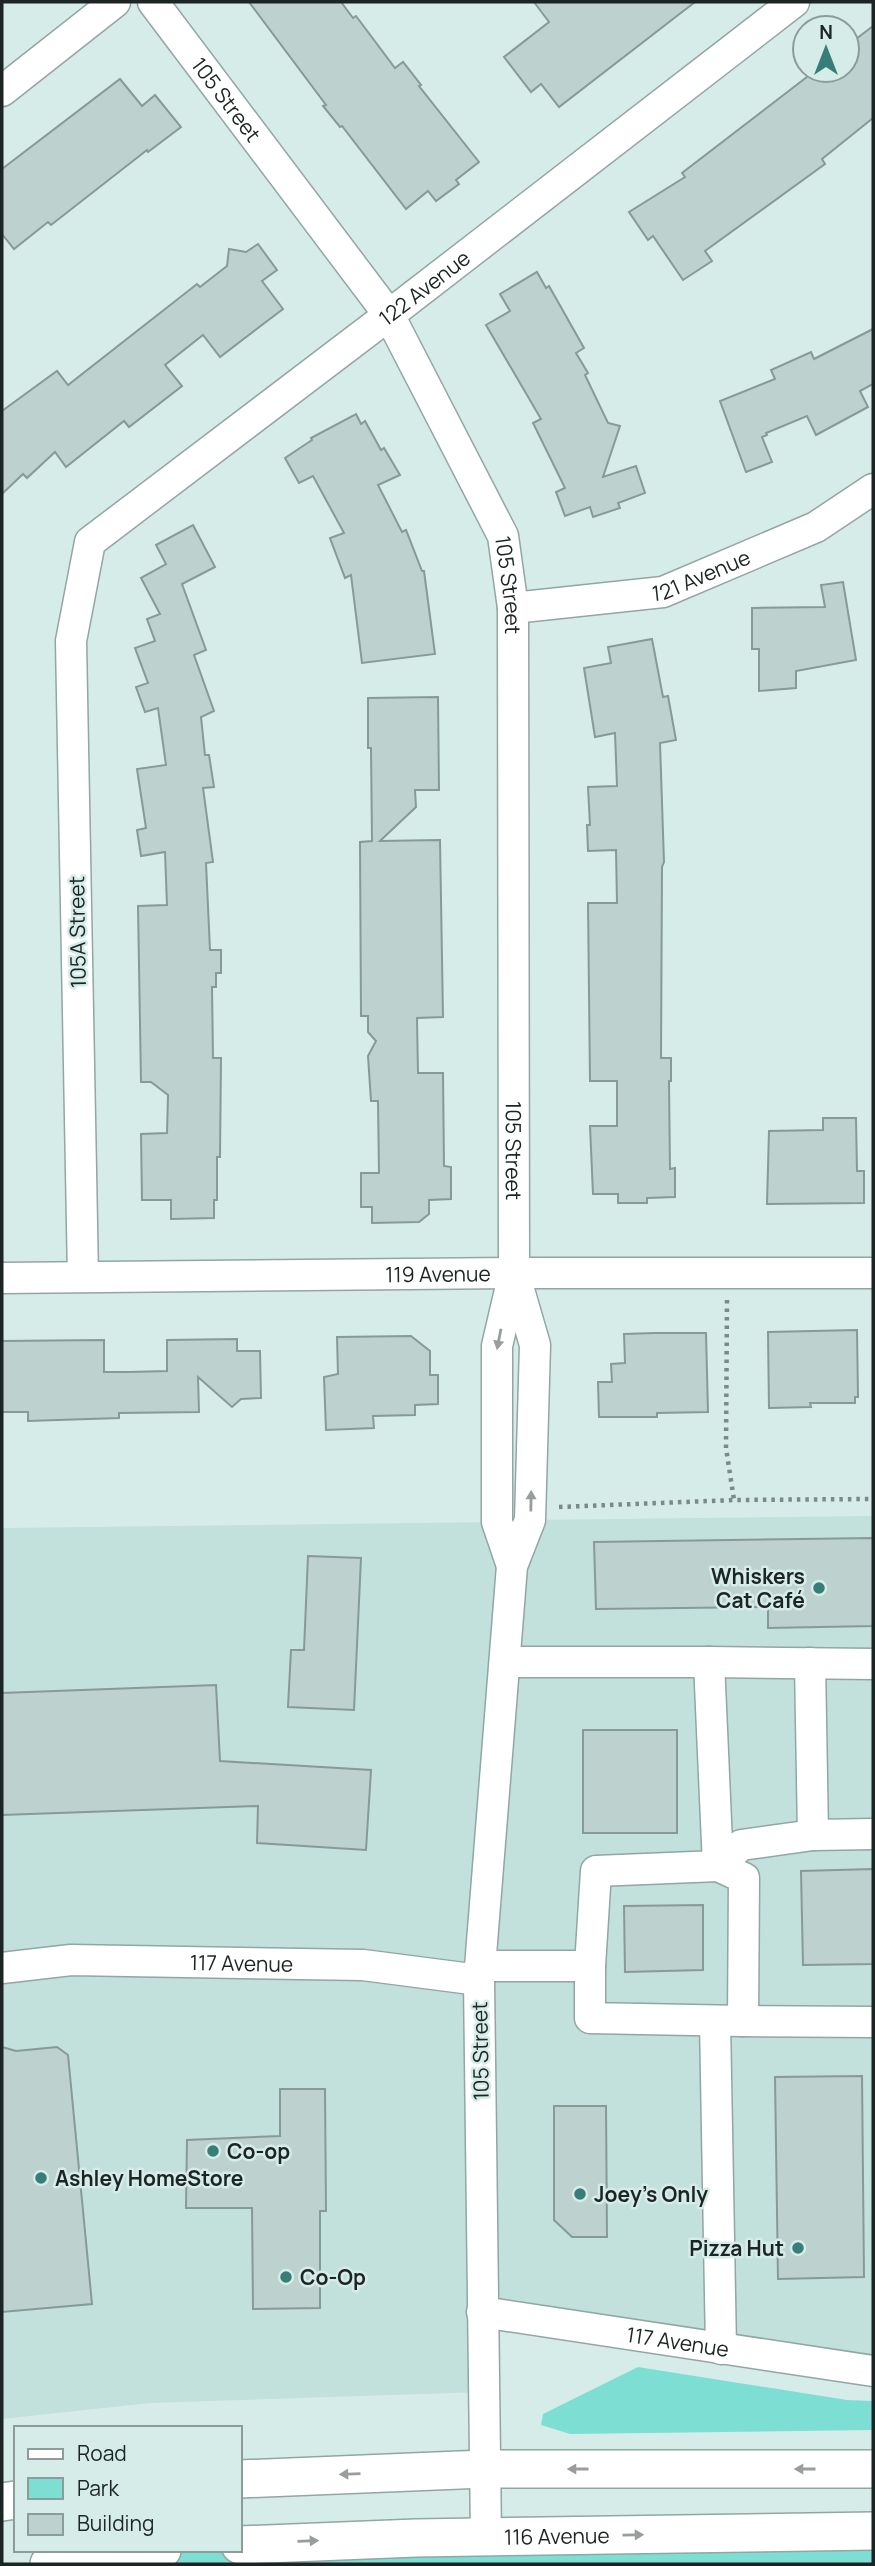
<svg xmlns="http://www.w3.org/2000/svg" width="875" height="2566" font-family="Manrope,sans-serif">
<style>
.built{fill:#c2e0dc}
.green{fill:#7ddfd4}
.building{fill:#bdd2cf;stroke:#869a97;stroke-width:2}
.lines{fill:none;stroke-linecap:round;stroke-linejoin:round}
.minor-casing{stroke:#92a6a3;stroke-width:33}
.major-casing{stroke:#92a6a3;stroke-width:40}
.path{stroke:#7b8a88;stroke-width:4.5;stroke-dasharray:3.5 5;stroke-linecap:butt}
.minor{stroke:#fff;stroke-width:30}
.major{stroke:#fff;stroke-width:37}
.oneway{fill:#999d9c}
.poi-dot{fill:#367e77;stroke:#d6ece9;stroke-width:2.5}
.labels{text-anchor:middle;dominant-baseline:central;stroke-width:5;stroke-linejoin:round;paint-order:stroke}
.street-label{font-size:21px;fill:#1d2524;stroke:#d6ece9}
.poi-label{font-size:21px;font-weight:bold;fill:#1d2524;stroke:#d6ece9;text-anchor:start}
</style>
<rect width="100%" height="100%" fill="#d6ece9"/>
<!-- built -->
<path class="built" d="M 873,1516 L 873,2371 L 483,2312 L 483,2392 L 150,2403 L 2,2419 L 2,1528 L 497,1522 L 511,1564 L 530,1520 Z"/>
<!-- green -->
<g class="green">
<path d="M 638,2367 L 847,2400 L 873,2401 L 873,2430 L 570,2434 L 541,2425 L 543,2414 Z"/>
<path d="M 873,2543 L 873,2564 L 49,2564 L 162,2550 Z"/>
</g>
<!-- building -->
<g class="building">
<path d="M 249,2 L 341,2 L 353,18 L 356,16 L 395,68 L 403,62 L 421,85 L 419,86 L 479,162 L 456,180 L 459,184 L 436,201 L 428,191 L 406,209 L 342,126 L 340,127 L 323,106 L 326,105 Z"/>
<path d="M 534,2 L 695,2 L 559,107 L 541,84 L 531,92 L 504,57 L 549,22 Z"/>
<path d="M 873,26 L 873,118 L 822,159 L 825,164 L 705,251 L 712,261 L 683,280 L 653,236 L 648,240 L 629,212 L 685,177 L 682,173 L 816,70 L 847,70 L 847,46 Z"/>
<path d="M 120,79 L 142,106 L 155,95 L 181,127 L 148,152 L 147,150 L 51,225 L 48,222 L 14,249 L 2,234 L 2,169 Z"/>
<path d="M 258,244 L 277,270 L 262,281 L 283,309 L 220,357 L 203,335 L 165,365 L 182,386 L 129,427 L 124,421 L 66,467 L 55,452 L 27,478 L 23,474 L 2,494 L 2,411 L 57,371 L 68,385 L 197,284 L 200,287 L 227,266 L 229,249 L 246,252 Z"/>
<path d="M 537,272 L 546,288 L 549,286 L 584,348 L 576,353 L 588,373 L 585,375 L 608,423 L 620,426 L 603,477 L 636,466 L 645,493 L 618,503 L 620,508 L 593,517 L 590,507 L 565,516 L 556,492 L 565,488 L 533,423 L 541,419 L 486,325 L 510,311 L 500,294 Z"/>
<path d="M 873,329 L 873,384 L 860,391 L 868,407 L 816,435 L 807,416 L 766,433 L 767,435 L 762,437 L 772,462 L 746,472 L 720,401 L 775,379 L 771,370 L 811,352 L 814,359 Z"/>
<path d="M 356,414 L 361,424 L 365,421 L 381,450 L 384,448 L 400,475 L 378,485 L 402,532 L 406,530 L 422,571 L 424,571 L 435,654 L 362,663 L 351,575 L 345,578 L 330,538 L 344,533 L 313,476 L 299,483 L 285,458 L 312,440 L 311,438 Z"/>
<path d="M 193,525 L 215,567 L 182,584 L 206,650 L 194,655 L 214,711 L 201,717 L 205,755 L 209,755 L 214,787 L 203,788 L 213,862 L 206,863 L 210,950 L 221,950 L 221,973 L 216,973 L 216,987 L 212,987 L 213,1058 L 221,1058 L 220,1157 L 217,1157 L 217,1200 L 214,1200 L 214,1218 L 171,1219 L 171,1200 L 142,1200 L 141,1134 L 167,1133 L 168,1095 L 151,1082 L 141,1082 L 138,906 L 167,905 L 165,852 L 141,856 L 137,830 L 146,828 L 137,769 L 166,765 L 158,708 L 145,712 L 136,687 L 148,683 L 135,648 L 155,641 L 147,619 L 160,614 L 141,578 L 166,564 L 156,545 Z"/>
<path d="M 843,582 L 856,660 L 796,671 L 796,688 L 759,691 L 759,649 L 752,649 L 752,608 L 825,607 L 821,585 Z"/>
<path d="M 652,639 L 663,697 L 668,696 L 676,740 L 660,743 L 664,862 L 662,867 L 661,1058 L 671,1058 L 671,1081 L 669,1081 L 670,1169 L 675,1168 L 675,1197 L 647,1198 L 647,1203 L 618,1203 L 618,1194 L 593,1194 L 590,1126 L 617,1126 L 617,1081 L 590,1081 L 588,903 L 617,903 L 616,850 L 588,851 L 587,825 L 590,825 L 588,787 L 617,786 L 615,733 L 595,737 L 584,668 L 611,663 L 608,647 Z"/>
<path d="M 438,697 L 439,790 L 415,790 L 416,807 L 380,841 L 440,840 L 443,1017 L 417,1018 L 418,1073 L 443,1073 L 444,1166 L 451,1167 L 451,1199 L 429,1200 L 429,1214 L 419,1222 L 372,1223 L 372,1207 L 361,1207 L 361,1173 L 379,1173 L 378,1101 L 371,1101 L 368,1056 L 376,1041 L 368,1032 L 368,1016 L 361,1016 L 360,842 L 372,841 L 371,748 L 368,748 L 368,698 Z"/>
<path d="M 823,1118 L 856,1118 L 857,1171 L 864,1171 L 864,1203 L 767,1204 L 769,1131 L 823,1130 Z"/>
<path d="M 857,1330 L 858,1397 L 855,1397 L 855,1403 L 810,1403 L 811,1407 L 769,1408 L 768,1332 Z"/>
<path d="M 655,1333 L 706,1333 L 708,1412 L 657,1413 L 657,1417 L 599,1417 L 598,1382 L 612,1382 L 611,1364 L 625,1363 L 624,1334 Z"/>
<path d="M 411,1336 L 430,1351 L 430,1375 L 438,1375 L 438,1404 L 415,1405 L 415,1415 L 373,1416 L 374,1428 L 326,1430 L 324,1377 L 338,1374 L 337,1337 Z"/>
<path d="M 237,1339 L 237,1351 L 260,1351 L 261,1398 L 241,1399 L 232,1407 L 198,1377 L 199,1412 L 119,1413 L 119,1418 L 28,1421 L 28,1412 L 2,1412 L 2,1341 L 104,1340 L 104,1372 L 129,1372 L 167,1371 L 167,1340 Z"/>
<path d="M 873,1538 L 873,1626 L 768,1628 L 768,1607 L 596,1609 L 594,1542 Z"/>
<path d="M 308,1556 L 361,1558 L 354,1710 L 288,1707 L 291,1650 L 304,1650 Z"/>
<path d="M 216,1685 L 220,1761 L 371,1770 L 366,1850 L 257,1843 L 258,1806 L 2,1815 L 2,1693 Z"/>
<rect x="583" y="1730" width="94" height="103"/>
<path d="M 873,1869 L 873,1964 L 803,1965 L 801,1871 Z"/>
<path d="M 703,1905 L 703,1970 L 625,1972 L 624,1906 Z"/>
<path d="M 2,2047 L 16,2051 L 57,2047 L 68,2055 L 92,2304 L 2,2312 Z"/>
<path d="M 862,2076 L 864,2277 L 778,2279 L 775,2077 Z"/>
<path d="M 280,2089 L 325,2089 L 326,2211 L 320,2211 L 320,2308 L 253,2309 L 252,2208 L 186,2208 L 187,2140 L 280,2136 Z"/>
<path d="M 554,2106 L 606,2106 L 607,2237 L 572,2237 L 554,2220 Z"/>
</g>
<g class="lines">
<!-- minor casing -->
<g class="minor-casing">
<g id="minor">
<path id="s1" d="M 153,2 L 389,315 L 503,536 L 513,608 L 514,1273 L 497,1346 L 497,1522 L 512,1566"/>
<path d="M 2,91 L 115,2"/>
<path id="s2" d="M 513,608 L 663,592 L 816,527 L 873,489"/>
<path id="s3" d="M 83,1277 L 71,641 L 90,542 L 389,315 L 794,2"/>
<path id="s4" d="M 2,1278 L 514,1273 L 873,1273"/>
<path d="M 709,1662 L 873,1664"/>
<path d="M 810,1663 L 813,1835"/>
<path d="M 480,1966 L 590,1966 L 596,1871 L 718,1866 L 709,1662 L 505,1662"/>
<path d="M 590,1966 L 590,2018 L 743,2021 L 744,1878 L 718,1866 L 741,1845 L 813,1835 L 873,1834"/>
<path id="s5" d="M 2,1968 L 71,1960 L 363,1965 L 479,1980"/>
<path d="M 715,2021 L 721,2349"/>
<path d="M 743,2021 L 873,2022"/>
<path id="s6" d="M 482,2312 L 873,2371"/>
<path d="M 486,2537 L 479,1980 L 512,1566 L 530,1520 L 535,1345 L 515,1276"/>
</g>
</g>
<!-- major casing -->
<g class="major-casing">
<g id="major">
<path d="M 240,2479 L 484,2469 L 873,2469"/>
<path d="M 2,2502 L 16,2500"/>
<path id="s7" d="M 240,2545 L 416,2538 L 873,2531"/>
<path d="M 49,2564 L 162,2550"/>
</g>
</g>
<!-- path -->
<g class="path">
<path d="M 727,1300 L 726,1448 L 734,1500"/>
<path d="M 559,1507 L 734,1500 L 873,1499"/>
</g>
<!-- minor -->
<use href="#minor" class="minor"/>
<!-- major -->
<use href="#major" class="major"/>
</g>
<!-- one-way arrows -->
<defs><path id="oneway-solid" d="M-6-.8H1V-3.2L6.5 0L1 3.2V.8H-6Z" transform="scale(1.75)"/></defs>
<g class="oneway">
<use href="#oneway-solid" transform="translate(499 1339) rotate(101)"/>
<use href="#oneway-solid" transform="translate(531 1501) rotate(-89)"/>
<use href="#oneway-solid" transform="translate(578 2469) rotate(180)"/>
<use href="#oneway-solid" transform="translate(805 2469) rotate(180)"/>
<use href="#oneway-solid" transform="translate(350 2474) rotate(178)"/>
<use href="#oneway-solid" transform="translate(633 2535) rotate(-1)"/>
<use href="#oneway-solid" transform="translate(308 2541) rotate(-2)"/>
</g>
<!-- markers -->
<g class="poi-dot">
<circle cx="819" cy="1588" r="7"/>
<circle cx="213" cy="2151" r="7"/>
<circle cx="41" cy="2178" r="7"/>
<circle cx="580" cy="2194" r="7"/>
<circle cx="798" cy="2248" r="7"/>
<circle cx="286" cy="2277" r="7"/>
</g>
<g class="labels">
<!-- street labels -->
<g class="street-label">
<text stroke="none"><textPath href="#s1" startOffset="122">105 Street</textPath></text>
<text stroke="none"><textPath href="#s3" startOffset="1157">122 Avenue</textPath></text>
<text stroke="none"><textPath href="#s2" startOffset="192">121 Avenue</textPath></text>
<text stroke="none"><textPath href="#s1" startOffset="690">105 Street</textPath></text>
<text transform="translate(77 932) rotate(-91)">105A Street</text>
<text stroke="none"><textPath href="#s1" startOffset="1256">105 Street</textPath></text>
<text stroke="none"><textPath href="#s4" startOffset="436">119 Avenue</textPath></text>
<text stroke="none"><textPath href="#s5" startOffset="240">117 Avenue</textPath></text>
<text transform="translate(480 2051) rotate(-91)">105 Street</text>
<text stroke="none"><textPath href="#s6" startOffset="198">117 Avenue</textPath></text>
<text stroke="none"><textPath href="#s7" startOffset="317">116 Avenue</textPath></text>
</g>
<!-- poi labels -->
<g class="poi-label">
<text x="805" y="1576" text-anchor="end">Whiskers<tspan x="805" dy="24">Cat Café</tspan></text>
<text x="227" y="2151">Co-op</text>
<text x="55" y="2178">Ashley HomeStore</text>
<text x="594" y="2194">Joey's Only</text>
<text x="784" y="2248" text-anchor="end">Pizza Hut</text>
<text x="300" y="2277">Co-Op</text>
</g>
</g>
<!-- border -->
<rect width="875" height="2566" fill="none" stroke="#1d2524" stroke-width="7"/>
<!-- legend -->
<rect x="14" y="2426" width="228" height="126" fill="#d6ece9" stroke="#8c9c9a" stroke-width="2"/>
<rect x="28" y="2449" width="35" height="10" fill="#ffffff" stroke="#8c9c9a" stroke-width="2"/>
<text x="77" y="2461" font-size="21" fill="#1d2524">Road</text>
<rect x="28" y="2478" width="35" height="21" fill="#7ddfd4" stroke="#8c9c9a" stroke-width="2"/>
<text x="77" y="2496" font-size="21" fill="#1d2524">Park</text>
<rect x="28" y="2514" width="35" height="21" fill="#bdd2cf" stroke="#8c9c9a" stroke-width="2"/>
<text x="77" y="2531" font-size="21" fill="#1d2524">Building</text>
<!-- north arrow -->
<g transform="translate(826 49)"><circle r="33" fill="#d6ece9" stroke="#8c9c9a" stroke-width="2"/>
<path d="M0-5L12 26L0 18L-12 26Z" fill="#367e77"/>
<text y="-10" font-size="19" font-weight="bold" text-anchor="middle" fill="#1d2524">N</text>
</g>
</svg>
